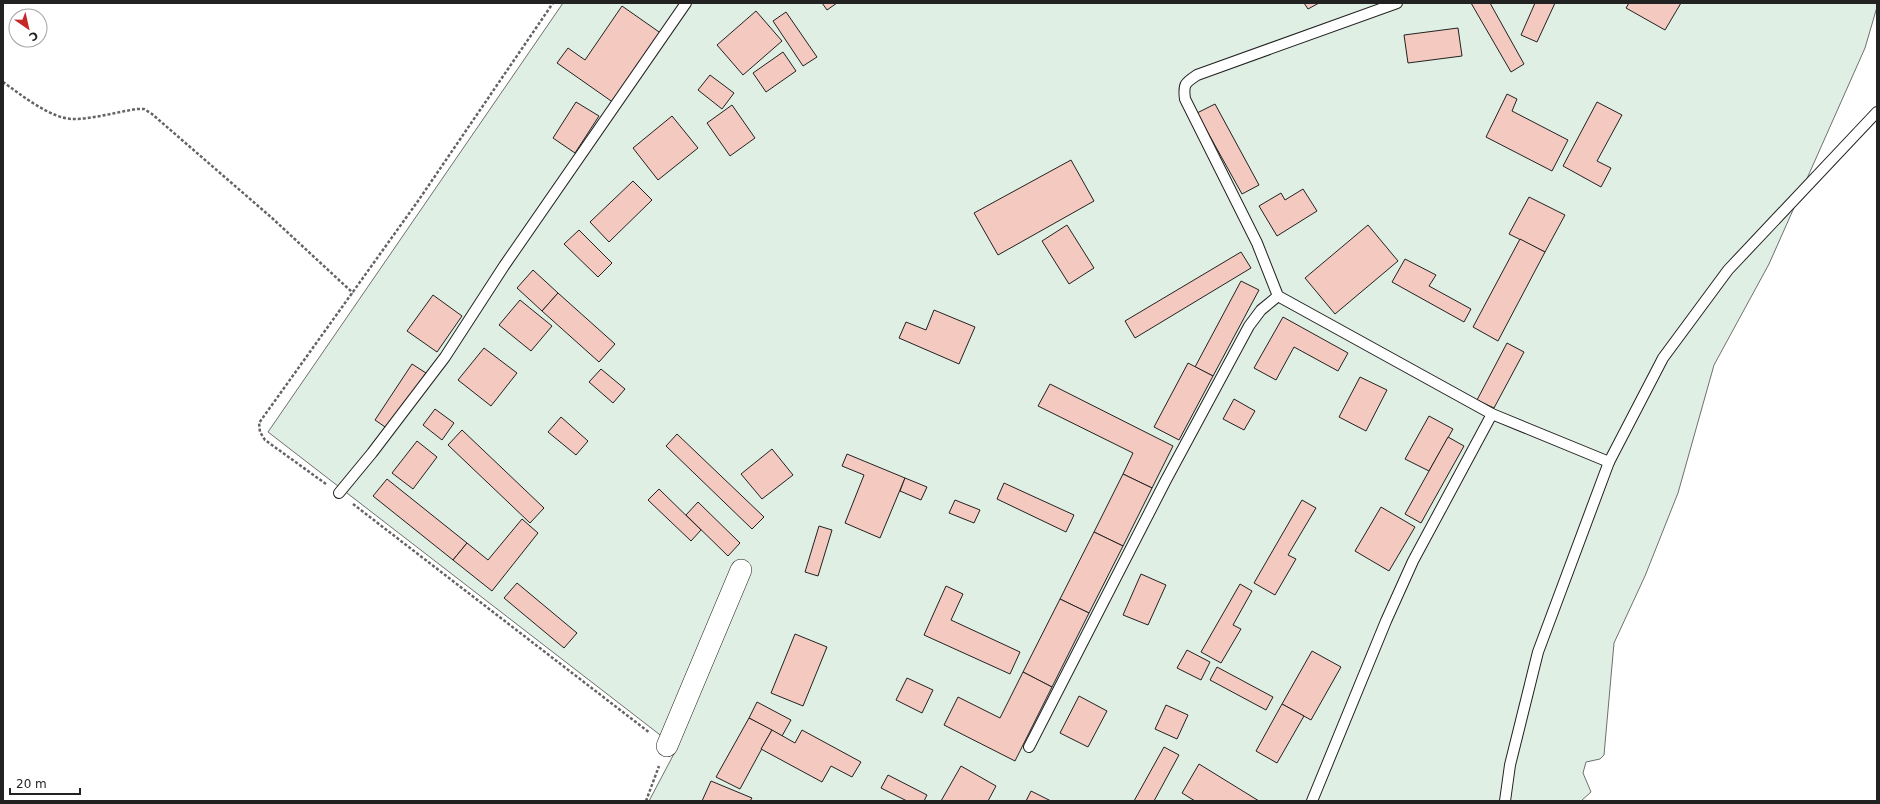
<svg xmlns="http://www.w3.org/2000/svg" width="1880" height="804" font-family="'DejaVu Sans',sans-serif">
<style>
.green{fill:#e0efe3;stroke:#6f6f6f}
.building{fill:#f3c9c0;stroke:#222}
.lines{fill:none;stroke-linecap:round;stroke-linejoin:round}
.service-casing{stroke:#222;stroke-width:12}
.minor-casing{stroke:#222;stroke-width:22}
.path{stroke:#646464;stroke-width:2.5;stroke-dasharray:3 2;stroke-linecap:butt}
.service{stroke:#fff;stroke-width:10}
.minor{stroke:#fff;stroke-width:21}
</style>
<rect width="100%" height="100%" fill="#fff"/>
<!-- green -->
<path class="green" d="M 563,3 L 1877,3 L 1877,7 L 1865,48 L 1769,264 L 1714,365 L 1678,493 L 1645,576 L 1614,643 L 1604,755 L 1600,759 L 1586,762 L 1583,773 L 1591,792 L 1581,801 L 649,801 L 677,748 L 268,432 Z"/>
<!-- building -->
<g class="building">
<path d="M 822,3 L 837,3 L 827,10 Z"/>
<path d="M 1304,3 L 1319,3 L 1308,9 Z"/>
<path d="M 1471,3 L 1490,3 L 1524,64 L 1511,72 Z"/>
<path d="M 1535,3 L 1555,3 L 1537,42 L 1521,35 Z"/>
<path d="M 1629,3 L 1681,3 L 1665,30 L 1626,8 Z"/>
<path d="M 622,6 L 662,34 L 614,103 L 557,63 L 568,48 L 585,60 Z"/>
<path d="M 756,11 L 782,41 L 743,75 L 717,45 Z"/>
<path d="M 786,12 L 817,57 L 803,66 L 773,21 Z"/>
<path d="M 1458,28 L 1462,56 L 1408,63 L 1404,35 Z"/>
<path d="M 783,52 L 796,71 L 766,92 L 753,73 Z"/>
<path d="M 710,75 L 734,93 L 722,109 L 698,90 Z"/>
<path d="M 1507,94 L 1517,99 L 1512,111 L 1568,140 L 1552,171 L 1486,137 Z"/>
<path d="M 576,102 L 599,116 L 575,153 L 553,138 Z"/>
<path d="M 1597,102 L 1622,115 L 1597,161 L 1611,168 L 1601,187 L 1563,166 Z"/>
<path d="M 1215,104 L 1259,185 L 1242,194 L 1197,113 Z"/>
<path d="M 732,105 L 755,138 L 730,156 L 707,123 Z"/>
<path d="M 672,116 L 698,148 L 658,180 L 633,148 Z"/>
<path d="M 1071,160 L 1094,201 L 998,255 L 974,213 Z"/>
<path d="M 633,181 L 652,200 L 609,242 L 590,222 Z"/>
<path d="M 1303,189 L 1317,211 L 1277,236 L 1259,206 L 1281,193 L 1285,200 Z"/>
<path d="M 1529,197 L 1565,215 L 1545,252 L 1509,234 Z"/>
<path d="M 1067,225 L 1094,268 L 1069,284 L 1042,241 Z"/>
<path d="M 1368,225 L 1398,261 L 1335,314 L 1305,278 Z"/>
<path d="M 579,230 L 612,263 L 598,277 L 564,244 Z"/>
<path d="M 1520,239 L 1545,252 L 1498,341 L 1473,327 Z"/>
<path d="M 1241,252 L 1251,268 L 1135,338 L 1125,321 Z"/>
<path d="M 1405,259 L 1436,275 L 1429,286 L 1471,309 L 1464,322 L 1392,282 Z"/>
<path d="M 533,270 L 558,293 L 542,311 L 517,288 Z"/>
<path d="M 1241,281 L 1259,290 L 1213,376 L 1195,367 Z"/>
<path d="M 558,293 L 615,344 L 599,362 L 542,311 Z"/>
<path d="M 433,295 L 462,316 L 437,352 L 407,331 Z"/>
<path d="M 520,300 L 552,326 L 531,351 L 499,325 Z"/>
<path d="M 934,310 L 975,327 L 959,364 L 899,338 L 906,322 L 926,330 Z"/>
<path d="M 1283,317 L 1348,353 L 1338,371 L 1294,347 L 1276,380 L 1254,368 Z"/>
<path d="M 1507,343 L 1524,352 L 1494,408 L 1477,400 Z"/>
<path d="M 484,348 L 517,373 L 491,406 L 458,380 Z"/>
<path d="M 1188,363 L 1213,376 L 1179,440 L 1154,427 Z"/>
<path d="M 412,364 L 426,373 L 388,429 L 375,420 Z"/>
<path d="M 601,369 L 625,389 L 613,403 L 589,382 Z"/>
<path d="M 1360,377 L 1387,390 L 1366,431 L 1339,417 Z"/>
<path d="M 1050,384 L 1173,446 L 1152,488 L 1123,474 L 1133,453 L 1038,406 Z"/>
<path d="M 1234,399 L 1255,411 L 1244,430 L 1223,419 Z"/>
<path d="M 435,409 L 454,423 L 442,440 L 423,425 Z"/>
<path d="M 1429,416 L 1453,429 L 1429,471 L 1405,459 Z"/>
<path d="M 561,417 L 588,441 L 576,455 L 548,432 Z"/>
<path d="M 462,430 L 544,508 L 530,523 L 448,445 Z"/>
<path d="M 677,434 L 764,517 L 752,529 L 666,446 Z"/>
<path d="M 1448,437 L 1464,446 L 1421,523 L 1405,514 Z"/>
<path d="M 417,441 L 437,457 L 413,489 L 392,473 Z"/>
<path d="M 772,449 L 793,475 L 762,499 L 741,474 Z"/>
<path d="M 847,454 L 905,478 L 880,538 L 845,523 L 864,475 L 842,466 Z"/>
<path d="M 1123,474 L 1152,488 L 1123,546 L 1094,532 Z"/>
<path d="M 905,478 L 927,487 L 921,500 L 900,491 Z"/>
<path d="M 387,479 L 467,543 L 453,560 L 373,496 Z"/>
<path d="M 1004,483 L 1074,515 L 1066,532 L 997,499 Z"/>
<path d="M 659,489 L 701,530 L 691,541 L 648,500 Z"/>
<path d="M 955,500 L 980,510 L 974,523 L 949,513 Z"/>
<path d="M 1302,500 L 1316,508 L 1288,555 L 1296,559 L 1275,595 L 1254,583 Z"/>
<path d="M 698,502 L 740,543 L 728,556 L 686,515 Z"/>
<path d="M 1381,507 L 1415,527 L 1389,571 L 1355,551 Z"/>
<path d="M 522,519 L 538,533 L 492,591 L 453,560 L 467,543 L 488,560 Z"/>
<path d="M 819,526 L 832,530 L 818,576 L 805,572 Z"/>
<path d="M 1094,532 L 1123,546 L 1089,613 L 1060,599 Z"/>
<path d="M 1141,574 L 1166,585 L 1148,625 L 1123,615 Z"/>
<path d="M 517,583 L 577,633 L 564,648 L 504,598 Z"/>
<path d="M 1240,584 L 1252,591 L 1233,625 L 1241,629 L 1221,663 L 1201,652 Z"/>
<path d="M 946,586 L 963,594 L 951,620 L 1020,652 L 1010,674 L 924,635 Z"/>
<path d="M 1060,599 L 1089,613 L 1052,687 L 1023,672 Z"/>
<path d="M 795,634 L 827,647 L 803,706 L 771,693 Z"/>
<path d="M 1187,650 L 1210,662 L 1201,680 L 1177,668 Z"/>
<path d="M 1312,651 L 1341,667 L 1311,720 L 1282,704 Z"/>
<path d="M 1217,667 L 1273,697 L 1266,710 L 1210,680 Z"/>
<path d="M 1023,672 L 1052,687 L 1015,761 L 944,725 L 958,697 L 1000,718 Z"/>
<path d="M 907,678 L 933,690 L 922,713 L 896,700 Z"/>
<path d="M 1079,696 L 1107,711 L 1088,747 L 1060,733 Z"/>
<path d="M 757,702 L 791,720 L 782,736 L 749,718 Z"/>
<path d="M 1282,704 L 1304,716 L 1277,763 L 1256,751 Z"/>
<path d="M 1166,705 L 1188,715 L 1177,739 L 1155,729 Z"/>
<path d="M 749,718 L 772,730 L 740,789 L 716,777 Z"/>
<path d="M 772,730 L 795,743 L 802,730 L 861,762 L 852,777 L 831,766 L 822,782 L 761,749 Z"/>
<path d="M 1164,747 L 1179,755 L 1154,801 L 1134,801 Z"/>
<path d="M 1199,764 L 1259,801 L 1195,801 L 1182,793 Z"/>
<path d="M 961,766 L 996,786 L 988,801 L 941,801 Z"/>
<path d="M 888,775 L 927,795 L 924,801 L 907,801 L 881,788 Z"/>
<path d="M 711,781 L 752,798 L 750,801 L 702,801 Z"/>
<path d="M 1031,791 L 1051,801 L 1026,801 Z"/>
</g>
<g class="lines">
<!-- service casing -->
<g class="service-casing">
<g id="service">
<path d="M 1397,3 L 1197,75 C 1185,83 1183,84 1185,99 L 1257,243 L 1278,296 L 1492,414 L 1609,462 L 1663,358 L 1728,270 L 1877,112"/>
<path d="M 339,493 L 372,453 L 445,357 L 504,266 L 686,3"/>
<path d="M 1029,747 L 1166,480 L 1249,326 L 1261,310 L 1278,296"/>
<path d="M 1312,801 L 1386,621 L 1413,561 L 1492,414"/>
<path d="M 1505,801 L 1510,765 L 1538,652 L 1609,462"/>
</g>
</g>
<!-- minor casing -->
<g class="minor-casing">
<path id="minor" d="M 667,746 L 741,570"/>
</g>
<!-- path -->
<g class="path">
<path d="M 3,82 C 20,94 51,119 73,119 C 94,119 116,112 137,109 L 144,109 L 152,114 L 272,218 L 353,293"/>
<path d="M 326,484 L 265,440 L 260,432 L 259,423 L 418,201 L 553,3"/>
<path d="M 353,504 L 650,733"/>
<path d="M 646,801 L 659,766"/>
</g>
<!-- service -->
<use href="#service" class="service"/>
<!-- minor -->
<use href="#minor" class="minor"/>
</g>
<!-- border -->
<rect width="1880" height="804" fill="none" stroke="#222222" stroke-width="8"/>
<!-- north arrow -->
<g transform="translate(28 28) rotate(146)"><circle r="19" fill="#ffffff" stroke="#a7a7a7"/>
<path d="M0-3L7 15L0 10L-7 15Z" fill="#c62828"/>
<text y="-6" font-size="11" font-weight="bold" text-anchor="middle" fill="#222222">С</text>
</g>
<!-- scale -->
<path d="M10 788v6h70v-6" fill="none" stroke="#222222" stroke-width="2"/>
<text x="16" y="788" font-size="12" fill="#222222" stroke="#ffffff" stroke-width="3" paint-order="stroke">20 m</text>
</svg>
